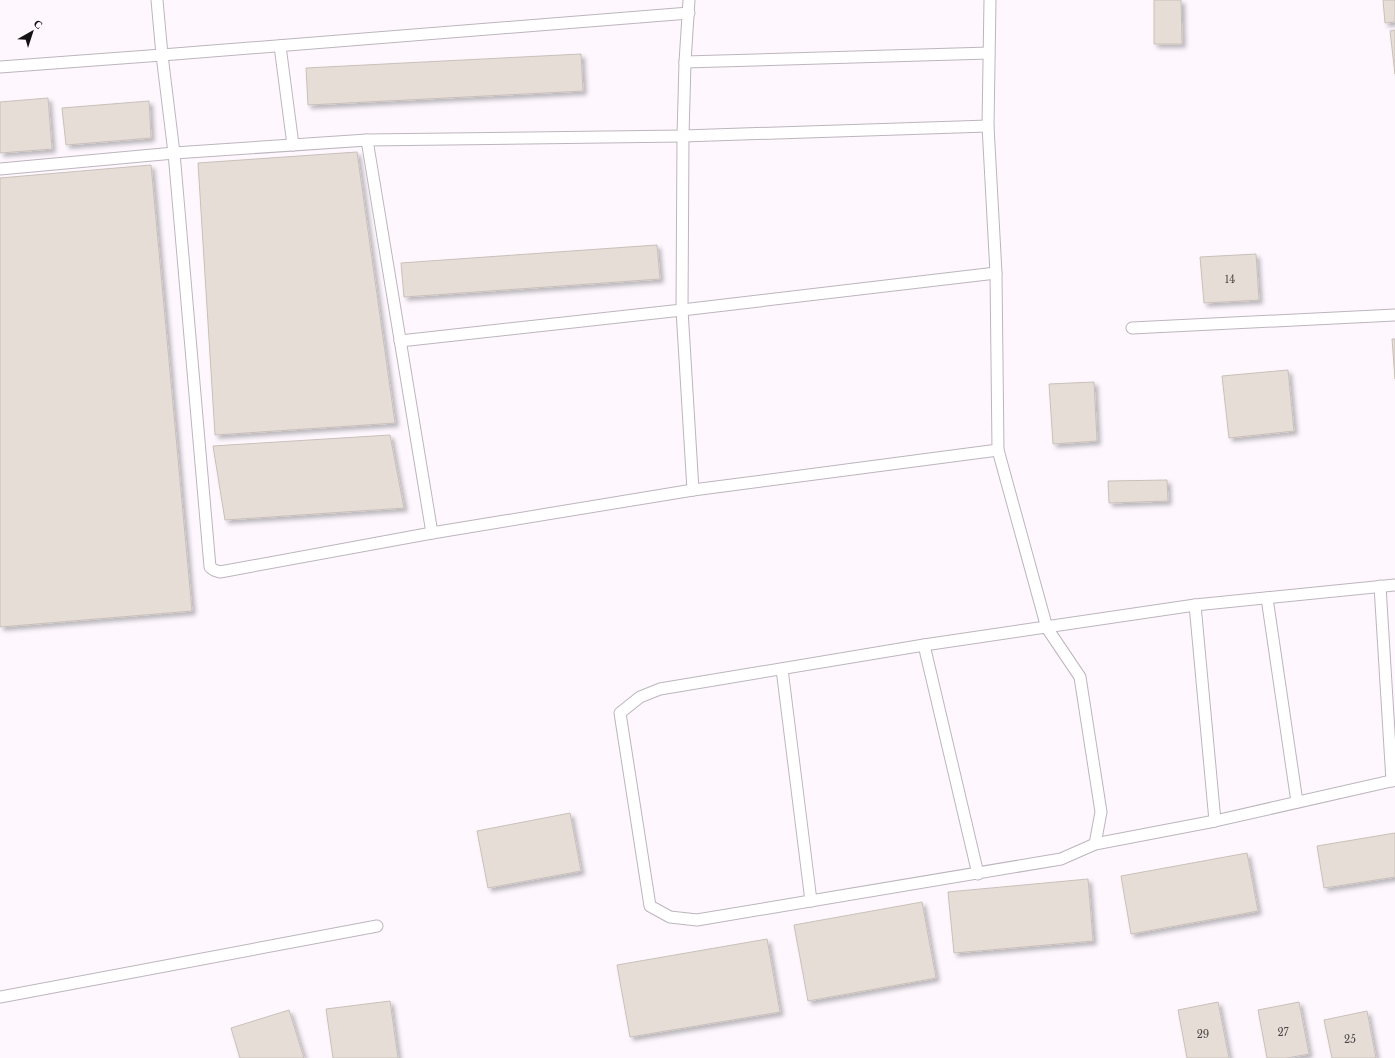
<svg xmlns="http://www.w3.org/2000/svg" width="1395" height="1058" font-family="'Libre Baskerville',serif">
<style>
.building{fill:#e7ddd7;stroke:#c9c0ba;filter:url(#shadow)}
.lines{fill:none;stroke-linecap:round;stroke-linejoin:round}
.service-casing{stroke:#bcb5bd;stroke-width:13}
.service{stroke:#fff;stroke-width:11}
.labels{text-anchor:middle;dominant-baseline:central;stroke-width:3.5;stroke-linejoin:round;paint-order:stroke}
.number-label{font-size:10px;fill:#4a4546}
</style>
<defs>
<filter id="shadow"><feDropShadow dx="3.5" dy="3.5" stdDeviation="2" flood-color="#0004"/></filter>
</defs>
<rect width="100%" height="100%" fill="#fef8fe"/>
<!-- building -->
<g class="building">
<path d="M 1154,0 L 1181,0 L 1182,44 L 1154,44 Z"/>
<path d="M 1383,0 L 1395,0 L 1395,22 L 1385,23 Z"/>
<path d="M 1395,30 L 1395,74 L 1390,31 Z"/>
<path d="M 581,54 L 583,91 L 308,105 L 306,68 Z"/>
<path d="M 48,98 L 52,149 L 0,153 L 0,102 Z"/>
<path d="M 149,101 L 151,138 L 66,145 L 62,108 Z"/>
<path d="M 357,152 L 395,423 L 215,435 L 198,163 Z"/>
<path d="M 151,165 L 192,611 L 0,627 L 0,178 Z"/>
<path d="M 657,245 L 660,279 L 404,297 L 401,263 Z"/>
<path d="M 1256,254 L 1259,300 L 1204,303 L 1200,257 Z"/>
<path d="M 1392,339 L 1395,339 L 1395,379 Z"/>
<path d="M 1288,370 L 1294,431 L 1229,438 L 1222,376 Z"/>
<path d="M 1094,382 L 1097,441 L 1053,444 L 1049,384 Z"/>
<path d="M 390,435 L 404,508 L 225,520 L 213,446 Z"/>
<path d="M 1167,480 L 1168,501 L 1109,503 L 1108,481 Z"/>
<path d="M 570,813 L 581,871 L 488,888 L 477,831 Z"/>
<path d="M 1395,833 L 1395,877 L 1324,888 L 1317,846 Z"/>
<path d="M 1247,853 L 1258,911 L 1131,934 L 1121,876 Z"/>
<path d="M 1088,879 L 1093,941 L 954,953 L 948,892 Z"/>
<path d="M 922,902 L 936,978 L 808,1001 L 794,925 Z"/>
<path d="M 767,939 L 780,1012 L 630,1037 L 617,965 Z"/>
<path d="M 390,1001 L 398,1058 L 333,1058 L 326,1009 Z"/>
<path d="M 1218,1002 L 1229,1058 L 1187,1058 L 1178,1010 Z"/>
<path d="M 1299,1002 L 1309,1054 L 1287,1058 L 1267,1058 L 1258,1010 Z"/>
<path d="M 289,1010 L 304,1058 L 240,1058 L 231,1028 Z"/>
<path d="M 1367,1011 L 1376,1058 L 1332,1058 L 1324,1020 Z"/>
</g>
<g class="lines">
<!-- service casing -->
<g class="service-casing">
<g id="service">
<path d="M 157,0 L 162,55 L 174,153 L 210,567 L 214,570 L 220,572 L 432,533 L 693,490"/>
<path d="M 689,0 L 685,62 L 683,136 L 682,310 L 693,490 L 998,450"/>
<path d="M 990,0 L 988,126 L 996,273 L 998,450 L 1047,628 L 1080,677 L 1101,812 L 1095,844 L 1061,859 L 697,920 L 670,917 L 650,906 L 620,713 L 640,697 L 660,689 L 924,645 L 1195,605 L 1395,585"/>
<path d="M 280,46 L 293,145"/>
<path d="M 685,62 L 989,53"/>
<path d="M 0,67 L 162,55 L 689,13"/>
<path d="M 0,169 L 174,153 L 367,140"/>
<path d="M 1132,328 L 1395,315"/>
<path d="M 400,341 L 682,310 L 996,273"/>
<path d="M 432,533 L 367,140 L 683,136 L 988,126"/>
<path d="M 1380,586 L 1392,781"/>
<path d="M 1267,598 L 1297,802"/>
<path d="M 1195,605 L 1215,821"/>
<path d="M 924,645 L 978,874"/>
<path d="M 782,669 L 811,901"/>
<path d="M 1095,844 L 1215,821 L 1395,780"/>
<path d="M 0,997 L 377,926"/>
</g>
</g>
<!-- service -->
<use href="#service" class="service"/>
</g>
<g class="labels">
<!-- number labels -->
<g class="number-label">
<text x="1230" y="279">14</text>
<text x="1283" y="1032">27</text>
<text x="1203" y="1034">29</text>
<text x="1350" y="1039">25</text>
</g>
</g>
<!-- north arrow -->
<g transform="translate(32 32) rotate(39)" stroke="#fef8fe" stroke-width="3" paint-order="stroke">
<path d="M0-3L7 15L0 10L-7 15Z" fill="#151215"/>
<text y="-6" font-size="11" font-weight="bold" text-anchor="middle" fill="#151215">С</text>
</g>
</svg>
